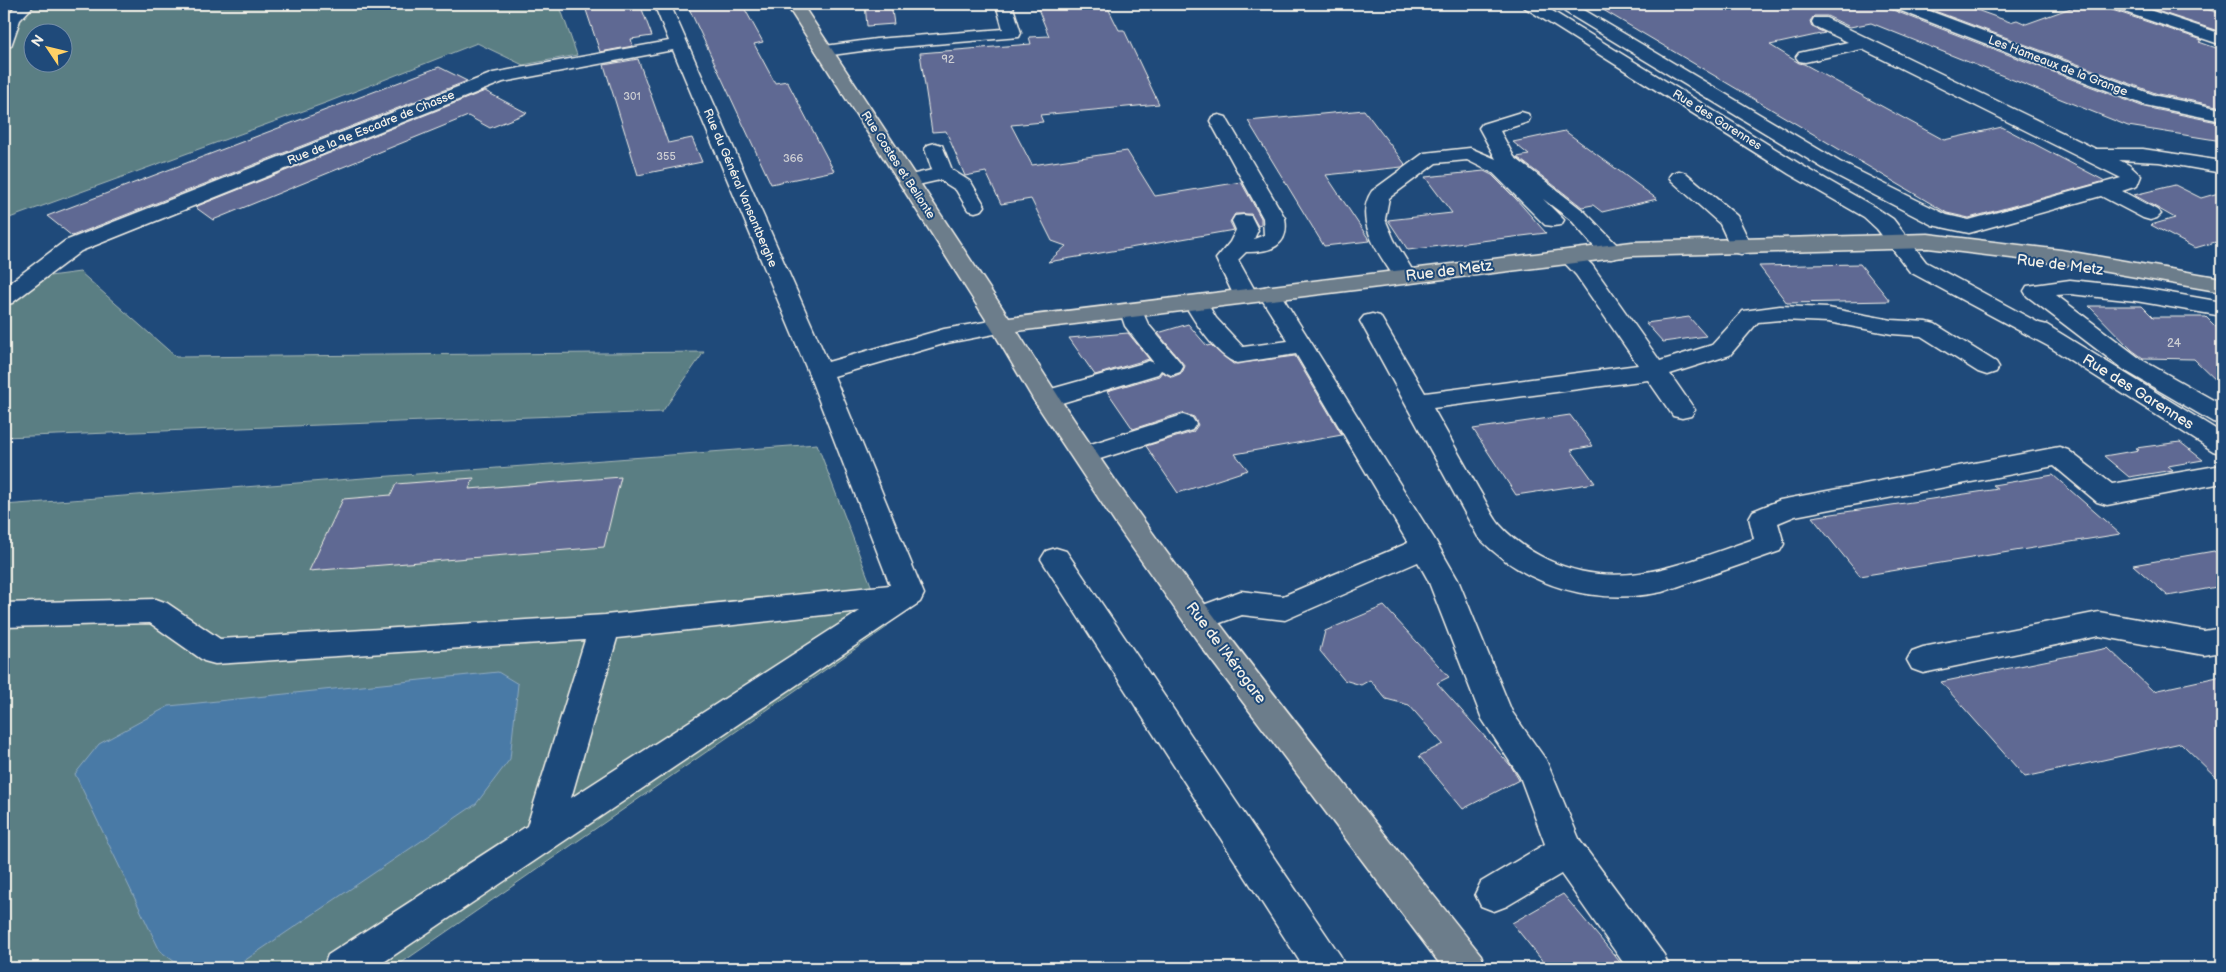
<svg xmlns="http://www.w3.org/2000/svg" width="2226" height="972" font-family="'Balsamiq Sans',sans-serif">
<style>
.green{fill:#5a7e83;stroke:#a7b8b6;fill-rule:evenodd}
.water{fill:#4a7aa6;stroke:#8eaac0}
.building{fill:#5e6993;stroke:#f4f1e8}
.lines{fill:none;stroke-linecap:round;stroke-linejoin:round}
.minor-casing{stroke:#f4f1e8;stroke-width:3}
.major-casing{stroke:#f4f1e8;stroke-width:3}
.minor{fill:#1f4a7a;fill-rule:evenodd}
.major{fill:#6c7d8b;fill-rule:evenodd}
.labels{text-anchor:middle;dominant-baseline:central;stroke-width:4;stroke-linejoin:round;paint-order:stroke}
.far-number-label{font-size:11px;fill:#cecfd3}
.far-street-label{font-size:12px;fill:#f4f1e8;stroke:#1f4a7a}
.number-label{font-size:12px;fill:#cecfd3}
.street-label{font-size:15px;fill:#f4f1e8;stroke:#1f4a7a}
</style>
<rect width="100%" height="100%" fill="#1f4a7a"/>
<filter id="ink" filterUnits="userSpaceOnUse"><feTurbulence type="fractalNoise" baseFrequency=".02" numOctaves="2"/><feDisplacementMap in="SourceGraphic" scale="10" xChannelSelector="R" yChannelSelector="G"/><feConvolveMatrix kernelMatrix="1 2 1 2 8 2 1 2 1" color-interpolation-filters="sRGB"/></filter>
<g filter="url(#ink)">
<!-- green -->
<g class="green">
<path d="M 4,4 L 559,4 L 577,55 L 523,65 L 477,43 L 328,102 L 4,220 ZM 32,32 L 62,32 L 62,62 L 32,62 Z"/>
<path d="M 80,272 L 176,357 L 704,352 L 662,412 L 4,437 L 4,282 Z"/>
<path d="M 817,444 L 887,627 L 394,968 L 4,968 L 4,505 Z"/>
</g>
<!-- water -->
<path class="water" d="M 498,672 L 518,684 L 510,759 L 476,804 L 244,961 L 215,968 L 183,968 L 160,951 L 75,774 L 99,744 L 169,706 Z"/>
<!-- building -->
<g class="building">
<path d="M 584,4 L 640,4 L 652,36 L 631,39 L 633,46 L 600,52 Z"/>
<path d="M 687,4 L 742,4 L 763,42 L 754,44 L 775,83 L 787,81 L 834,171 L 771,184 Z"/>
<path d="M 865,4 L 891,4 L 894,24 L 867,26 Z"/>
<path d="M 1036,4 L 1106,4 L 1119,30 L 1124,30 L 1159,104 L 1040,115 L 1043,122 L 1011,125 L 1032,165 L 1127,151 L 1155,196 L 1241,182 L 1261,218 L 1261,225 L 1258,226 L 1251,214 L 1235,214 L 1230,222 L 1234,230 L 1048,262 L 1066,246 L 1052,241 L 1031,199 L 1001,204 L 986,172 L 965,176 L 946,131 L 932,132 L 920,53 L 1031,44 L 1029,37 L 1049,36 Z"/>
<path d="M 1593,4 L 1887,4 L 1890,9 L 2144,107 L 2222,123 L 2222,141 L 2128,126 L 1871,23 L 1850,27 L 1827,16 L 1814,16 L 1810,21 L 1812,27 L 1825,33 L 1770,45 L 1799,63 L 1804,64 L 1944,140 L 2002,127 L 2105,181 L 1969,218 L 1947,213 Z"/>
<path d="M 1916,4 L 1960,4 L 2010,22 L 2017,20 L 2026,24 L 2082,4 L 2106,4 L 2109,9 L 2202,40 L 2199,42 L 2222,50 L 2222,107 L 2158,94 Z"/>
<path d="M 2136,4 L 2191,4 L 2222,14 L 2222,29 L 2218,31 Z"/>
<path d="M 638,59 L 668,143 L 692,138 L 702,162 L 638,175 L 604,65 Z"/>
<path d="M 439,67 L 467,81 L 72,236 L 47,216 Z"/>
<path d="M 485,91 L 527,113 L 490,128 L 468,116 L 213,220 L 195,207 Z"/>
<path d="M 1364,110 L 1405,164 L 1402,167 L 1326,175 L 1370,241 L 1324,246 L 1248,121 Z"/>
<path d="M 1565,131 L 1657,199 L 1602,212 L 1593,205 L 1582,207 L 1517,157 L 1529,155 L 1513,142 Z"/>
<path d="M 1484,171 L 1492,175 L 1516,199 L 1546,233 L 1408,250 L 1388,220 L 1452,213 L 1425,177 Z"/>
<path d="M 2175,185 L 2201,198 L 2222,192 L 2222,240 L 2195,248 L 2151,225 L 2175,218 L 2134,195 Z"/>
<path d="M 1860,264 L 1890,301 L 1787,303 L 1759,266 Z"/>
<path d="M 2089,306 L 2142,306 L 2153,317 L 2206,317 L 2222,333 L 2222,386 L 2194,359 L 2143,358 L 2132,350 Z"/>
<path d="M 1689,317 L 1706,336 L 1663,342 L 1646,323 Z"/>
<path d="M 1188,324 L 1207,346 L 1211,345 L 1233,364 L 1295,356 L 1342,435 L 1235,454 L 1248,470 L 1178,493 L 1146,446 L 1193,432 L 1198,425 L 1194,417 L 1182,413 L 1133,429 L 1107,391 L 1159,376 L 1162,372 L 1172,377 L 1182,373 L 1185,366 L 1158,333 Z"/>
<path d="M 1128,333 L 1149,359 L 1095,375 L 1069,338 Z"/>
<path d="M 1570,415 L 1593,446 L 1571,450 L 1595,483 L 1516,495 L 1473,429 Z"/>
<path d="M 2180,442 L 2203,460 L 2168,466 L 2173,470 L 2129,477 L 2104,456 L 2139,450 L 2136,448 Z"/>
<path d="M 2053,475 L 2120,534 L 1860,576 L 1812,517 L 1998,489 L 1993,485 Z"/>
<path d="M 621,477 L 604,547 L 309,571 L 343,499 L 391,495 L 396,484 L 474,478 L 469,489 Z"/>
<path d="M 2214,551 L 2222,558 L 2222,586 L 2168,596 L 2133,565 Z"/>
<path d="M 1384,606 L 1449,677 L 1437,683 L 1511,766 L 1519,780 L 1463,809 L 1419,756 L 1443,744 L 1409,705 L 1386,699 L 1370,680 L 1361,685 L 1344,680 L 1320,651 L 1325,631 Z"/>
<path d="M 2108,648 L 2153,691 L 2222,676 L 2222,783 L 2181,743 L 2025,777 L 1941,682 Z"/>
<path d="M 1563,894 L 1625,968 L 1548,968 L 1512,923 Z"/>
</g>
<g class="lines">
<!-- minor casing -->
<g class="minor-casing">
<g id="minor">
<path d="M 17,4 L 35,4 L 20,20 L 11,46 L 4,47 L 4,20 Z"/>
<path d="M 654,4 L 670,4 L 828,362 L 944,329 L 1002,319 L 1010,321 L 1014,326 L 1010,331 L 947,343 L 834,376 L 924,594 L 920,602 L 375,968 L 323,968 L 328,955 L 527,826 L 585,640 L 215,664 L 204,661 L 150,623 L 4,627 L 4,603 L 156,599 L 167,603 L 220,639 L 605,615 L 890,585 L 808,372 L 673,50 L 503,82 L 81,251 L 12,303 L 4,305 L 4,287 L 65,241 L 493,73 L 669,41 ZM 860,611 L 571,798 L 617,638 Z"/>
<path d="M 996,4 L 1012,4 L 1021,33 L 1019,37 L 876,49 L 825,56 L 819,55 L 816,51 L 819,47 L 825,46 L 876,39 L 1003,29 Z"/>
<path d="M 1522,4 L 1541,4 L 1803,166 L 1878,209 L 1893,219 L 1926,262 L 2039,323 L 2047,325 L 2222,433 L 2222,454 L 2213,451 L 2048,346 L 1910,272 L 1877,229 L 1864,217 L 1789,174 L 1524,7 Z"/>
<path d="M 1555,4 L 1574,4 L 1840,162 L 1947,215 L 1969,220 L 2121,178 L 1862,49 L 1805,62 L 1799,61 L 1796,57 L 1799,53 L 1848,42 L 1814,26 L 1812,22 L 1814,18 L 1826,18 L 2096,149 L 2143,149 L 2222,161 L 2222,173 L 2159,162 L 2119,160 L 2129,165 L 2141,176 L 2137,186 L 2122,191 L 2157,210 L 2161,214 L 2157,218 L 2150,220 L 2143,218 L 2101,196 L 1969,233 L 1932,225 L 1826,170 L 1557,7 Z"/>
<path d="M 1889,4 L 1911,4 L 2157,96 L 2222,109 L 2222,121 L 2145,105 L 1891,7 Z"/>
<path d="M 2108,4 L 2131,4 L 2222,34 L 2222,45 L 2110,7 Z"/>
<path d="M 1521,112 L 1528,114 L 1530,118 L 1528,122 L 1500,131 L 1514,157 L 1585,212 L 1619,247 L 1622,252 L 1619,257 L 1611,259 L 1603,257 L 1571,220 L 1543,199 L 1564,220 L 1561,225 L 1553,226 L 1545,225 L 1493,173 L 1467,160 L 1436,163 L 1389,198 L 1385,219 L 1394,240 L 1416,276 L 1413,281 L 1405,283 L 1397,281 C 1380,256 1352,220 1372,191 L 1424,153 L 1470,148 L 1496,159 L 1479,128 L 1482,124 Z"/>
<path d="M 1219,115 L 1226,117 L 1228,121 L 1285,218 C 1290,247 1270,252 1246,252 L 1238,260 L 1258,296 L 1254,301 L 1246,303 L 1238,301 L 1234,296 L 1216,259 L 1230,242 L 1236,230 L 1232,221 L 1235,216 L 1243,215 L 1251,216 L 1258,230 L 1254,239 L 1264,235 L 1263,218 L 1210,121 L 1212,117 Z"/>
<path d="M 935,143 L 942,145 L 952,170 L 971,182 L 985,206 L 982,210 L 975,212 L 968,210 L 956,190 L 940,180 L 909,187 L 902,185 L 899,181 L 902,177 L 932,170 L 925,149 L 928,145 Z"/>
<path d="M 1679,171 L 1686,173 L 1737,216 L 1752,247 L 1749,252 L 1741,254 L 1733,252 L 1720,224 L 1672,181 L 1669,177 L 1672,173 Z"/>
<path d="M 1570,250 L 1578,252 L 1592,265 L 1660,361 L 1712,345 L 1743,311 L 1780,306 L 1828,308 L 1892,320 L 1927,322 L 1935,324 L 1996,362 L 1999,367 L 1996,372 L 1987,375 L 1978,372 L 1921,336 L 1892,334 L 1828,322 L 1780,320 L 1758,322 L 1730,355 L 1670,374 L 1695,410 L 1691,416 L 1682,418 L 1673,416 L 1648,380 L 1433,408 C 1448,435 1463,461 1478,488 C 1485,499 1491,514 1499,524 C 1513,540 1530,551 1548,560 C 1621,594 1685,562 1754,539 L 1749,518 L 1753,511 L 1780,500 L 2059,447 L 2068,450 L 2112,484 L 2222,465 L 2222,483 L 2107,505 L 2097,502 L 2054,466 L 1795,516 L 1778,523 L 1784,544 L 1780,551 L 1662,592 C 1595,606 1526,587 1478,537 L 1360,321 L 1364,316 L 1372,314 L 1380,316 L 1425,393 L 1638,365 L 1576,275 L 1559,257 L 1562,252 Z"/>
<path d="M 2070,280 L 2136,287 L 2222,302 L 2222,316 L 2136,301 L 2070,294 L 2056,295 L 2142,360 L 2222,405 L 2222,424 L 2213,422 L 2124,370 L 2027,296 L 2024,291 L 2027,286 Z"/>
<path d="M 1269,286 L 1277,288 L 1280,293 L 1435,540 L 1458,580 L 1512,712 L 1546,760 L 1580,841 L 1664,955 L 1669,968 L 1627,968 L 1561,874 L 1507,906 L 1494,911 L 1481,906 L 1475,894 L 1481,882 L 1545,844 L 1520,777 L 1482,719 L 1428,580 L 1418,562 L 1285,620 L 1242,615 L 1198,631 L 1187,627 L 1183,619 L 1187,611 L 1241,591 L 1283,596 L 1408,543 L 1296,354 L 1237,363 C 1217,357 1194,321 1184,303 L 1188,298 L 1196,296 L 1204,298 L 1216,318 L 1243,347 L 1288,341 L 1258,293 L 1261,288 Z"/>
<path d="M 1132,304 L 1140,306 L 1148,324 L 1180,362 L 1183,367 L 1180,372 L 1171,375 L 1161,370 L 1158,374 L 1055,405 L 1046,407 L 1037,405 L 1033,399 L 1037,393 L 1140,364 L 1149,361 L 1154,363 L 1125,326 L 1120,311 L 1124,306 Z"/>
<path d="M 1183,415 L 1192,418 L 1196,424 L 1192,430 L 1084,464 L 1075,461 L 1071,455 L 1075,449 Z"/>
<path d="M 1056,548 L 1066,551 L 1340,955 L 1345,968 L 1304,968 L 1046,567 L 1041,559 L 1046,551 Z"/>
<path d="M 2099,612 L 2204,631 L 2222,628 L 2222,652 L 2204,655 L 2099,636 L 1923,673 L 1912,669 L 1907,660 L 1912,651 L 1923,647 Z"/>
</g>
</g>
<!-- major casing -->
<g class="major-casing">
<path id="major" d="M 786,4 L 802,4 L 1009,318 L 1632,242 L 1928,234 L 2061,250 L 2222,278 L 2222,292 L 2061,264 L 1928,248 L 1632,256 L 1017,331 C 1153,552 1320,752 1481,955 L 1486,968 L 1443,968 L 1203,649 L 1115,523 L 1033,399 L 990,326 Z"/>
</g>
<!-- minor -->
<use href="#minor" class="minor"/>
<!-- major -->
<use href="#major" class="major"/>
</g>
</g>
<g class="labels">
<!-- far-number labels -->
<g class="far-number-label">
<text x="948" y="59">92</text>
<text x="632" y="96">301</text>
<text x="666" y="156">355</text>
<text x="793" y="158">366</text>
</g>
<!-- far-street labels -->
<g class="far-street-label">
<text transform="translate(2058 66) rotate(21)">Les Hameaux de la Grange</text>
<text transform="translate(1717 120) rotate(32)">Rue des Garennes</text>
<text transform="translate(371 128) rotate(-22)">Rue de la 9e Escadre de Chasse</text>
<text transform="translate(898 165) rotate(57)">Rue Costes et Bellonte</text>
<text transform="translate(740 188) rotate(67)">Rue du Général Vansantberghe</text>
</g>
<!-- number labels -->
<g class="number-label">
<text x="2174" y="343">24</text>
</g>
<!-- street labels -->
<g class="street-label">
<text transform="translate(2060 265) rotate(7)">Rue de Metz</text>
<text transform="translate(1449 271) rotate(-7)">Rue de Metz</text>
<text transform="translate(2138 392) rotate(32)">Rue des Garennes</text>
<text transform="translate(1226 653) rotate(53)">Rue de l'Aérogare</text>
</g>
</g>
<!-- margin -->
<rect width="2226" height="972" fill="none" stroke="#1f4a7a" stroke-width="20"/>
<rect x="10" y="10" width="2206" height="952" fill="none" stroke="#f4f1e8" stroke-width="2" filter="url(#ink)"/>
<!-- north arrow -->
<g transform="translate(48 48) rotate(305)"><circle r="24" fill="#1f4a7a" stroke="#748da6"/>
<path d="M0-4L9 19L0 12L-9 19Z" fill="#ffd166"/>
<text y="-8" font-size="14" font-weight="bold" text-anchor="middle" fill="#f4f1e8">N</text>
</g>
</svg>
